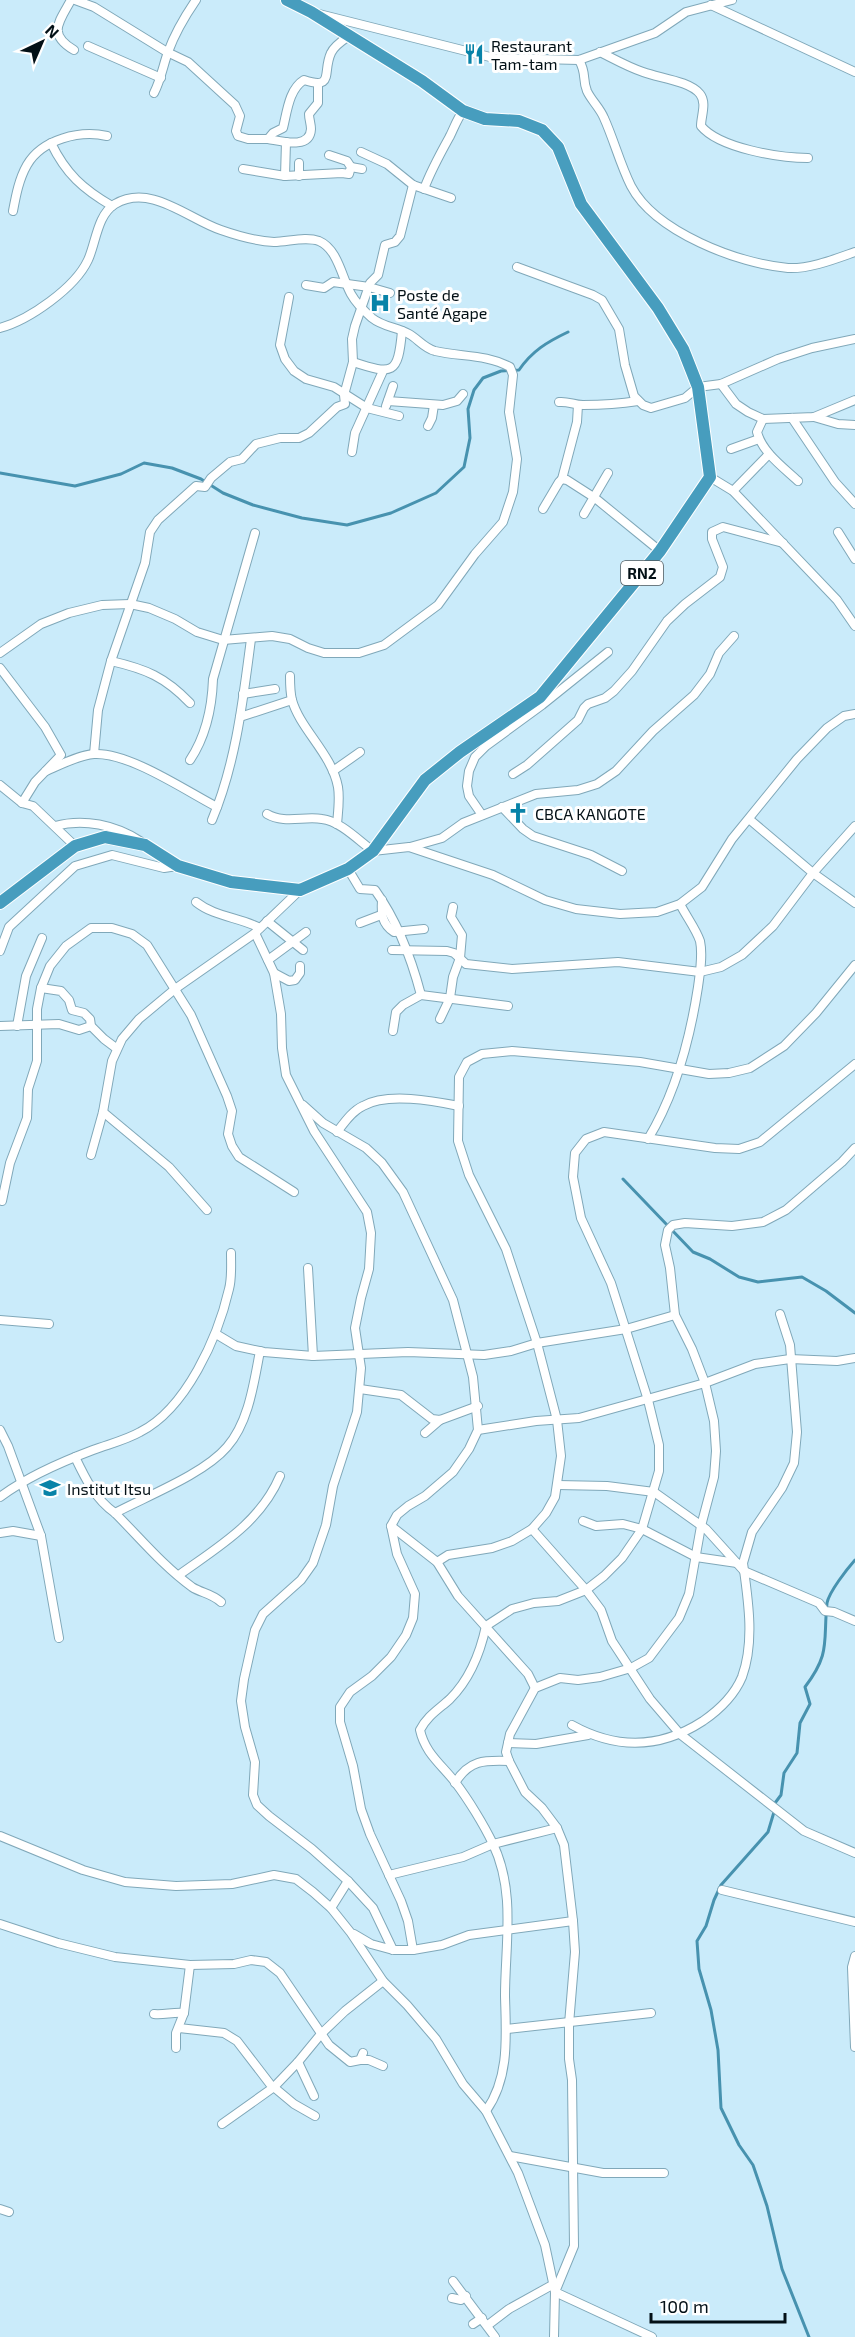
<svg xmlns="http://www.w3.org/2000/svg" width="855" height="2337" font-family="'Exo 2',sans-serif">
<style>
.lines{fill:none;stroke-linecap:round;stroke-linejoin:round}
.stream{stroke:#4792af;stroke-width:3}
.minor-casing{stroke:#80a8b9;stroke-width:10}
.highway-casing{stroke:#fff;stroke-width:14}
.minor{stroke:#fff;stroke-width:8}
.highway{stroke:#479dbe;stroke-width:12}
.labels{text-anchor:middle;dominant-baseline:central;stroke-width:6;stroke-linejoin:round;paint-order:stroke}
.shield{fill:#fff;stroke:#4f585c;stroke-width:1.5}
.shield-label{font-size:15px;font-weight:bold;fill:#031016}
.poi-label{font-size:16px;fill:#031016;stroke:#fff;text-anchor:start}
</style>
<rect width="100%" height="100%" fill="#caebfa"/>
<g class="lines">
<!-- stream -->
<g class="stream">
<path d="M 0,473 L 75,486 L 121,474 L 144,463 L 172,468 L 201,479 L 223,493 L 253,505 L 302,518 L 347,525 L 391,513 L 436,493 L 464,467 L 470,438 L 468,409 L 474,390 L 483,378 L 501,371 L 519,370 C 532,351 547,342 568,332"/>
<path d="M 623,1179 L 693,1252 L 710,1259 L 739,1277 L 758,1282 L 802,1277 L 826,1291 L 855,1313"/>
<path d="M 775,1803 L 781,1795 L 784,1773 L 797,1753 L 800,1723 L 810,1704 L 805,1687 C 831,1653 823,1642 827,1603 C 829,1592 847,1569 855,1560"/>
<path d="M 774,1812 L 768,1832 L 721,1885 L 714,1900 L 706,1926 L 697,1941 L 699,1969 L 711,2010 L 718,2050 L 721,2108 L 739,2145 L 753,2165 L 767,2206 L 782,2269 L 809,2337"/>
</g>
<!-- minor casing -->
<g class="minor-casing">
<g id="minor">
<path d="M 71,0 C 59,22 47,34 74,50"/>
<path d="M 75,0 L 94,7 L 167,52 L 188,62 L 235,105 L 240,116 L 236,131 L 238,136 L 248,139 L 268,139 L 273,133 L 283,128 C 287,112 289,89 304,80 C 335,90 322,72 331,53 C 334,46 343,40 349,36"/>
<path d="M 711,5 L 855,72"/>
<path d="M 319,14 L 494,58 L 579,60 L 655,33 L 686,12 L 732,0"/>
<path d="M 88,46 L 161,78"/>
<path d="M 600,52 C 614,59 628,67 643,72 C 659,78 690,81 700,94 C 707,103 701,116 701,126 C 719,148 779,158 808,158"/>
<path d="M 579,60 C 587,74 582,79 587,91 C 591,100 600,108 604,118 C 614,140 620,164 631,186 C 655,232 739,264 788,268 C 810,269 835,259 855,252"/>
<path d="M 154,93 C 161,79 163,66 168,52 C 175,33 185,16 196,0"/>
<path d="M 268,139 C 281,141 310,150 311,129 C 311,124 309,119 309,114 L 318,103 L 318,84"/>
<path d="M 51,143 C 66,174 83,189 112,206"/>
<path d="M 361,152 L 387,164 L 413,185 L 451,198"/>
<path d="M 299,163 L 299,176"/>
<path d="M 351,167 L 362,169"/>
<path d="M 243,169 L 285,176 L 342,173 L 349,174 L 351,167 L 347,161 L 329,155"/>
<path d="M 285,176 L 286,142"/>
<path d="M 424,189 C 431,170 440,154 450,136 C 454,128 457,119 463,111"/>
<path d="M 13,211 C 16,195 19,179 27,165 C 42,139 80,130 107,136"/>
<path d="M 517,267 L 593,295 L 602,300 L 619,329 L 625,365 L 634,396 L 643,405 L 651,408 L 685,398 L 698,387 L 721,384 L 778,359 L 812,348 L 855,339"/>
<path d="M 306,285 L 324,288 L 333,282 L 369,287 L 390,293"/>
<path d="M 289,297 L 280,345 L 285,359 L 294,371 L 306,379 L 334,387 L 367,408 L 399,416"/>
<path d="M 0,328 C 29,320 75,288 88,260 C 96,243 97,215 115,204 C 151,183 188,219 221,230 C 238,236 256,241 274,242 C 288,242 305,236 319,241 C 338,249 342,278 351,294 C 356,303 364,311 372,318 C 383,327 397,327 409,334 C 418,339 424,348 435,351 C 461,357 486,354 510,367 L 513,375 L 509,412 L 517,459 L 513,492 L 503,522 L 475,554 L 438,605 L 384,645 L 359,653 L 324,653 L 308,648 L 290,639 L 272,636 L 223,640 L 197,632 L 175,619 L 149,608 L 130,604 L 102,605 L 69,613 L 41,624 L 0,653"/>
<path d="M 353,362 C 393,375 398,375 402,331"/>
<path d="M 721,384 L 736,404 L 748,412 L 763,419 L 814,417 L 855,400"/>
<path d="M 388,401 L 443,405 L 457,401 L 463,394"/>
<path d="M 559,402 C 568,401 574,405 583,405 C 602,405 619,404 638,401"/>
<path d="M 386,406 L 393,386"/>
<path d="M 814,417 L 838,424 L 855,425"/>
<path d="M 792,418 L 835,482 L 855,504"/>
<path d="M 763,419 L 757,432 C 762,452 783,467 798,481"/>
<path d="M 428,426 L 432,418 L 434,405"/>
<path d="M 731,449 L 759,439"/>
<path d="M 352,452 L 355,433 L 383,371"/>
<path d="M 710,477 L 733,491 L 837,600 L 855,626"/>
<path d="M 562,479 L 577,422 L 578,405"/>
<path d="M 733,491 L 769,454"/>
<path d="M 543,509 L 559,482 L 562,479 L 567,480 L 595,498 L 660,551"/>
<path d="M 584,514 L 608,473"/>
<path d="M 838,532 L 855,559"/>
<path d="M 111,661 C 146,669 165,677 190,703"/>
<path d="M 0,668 L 45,727 L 61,755 L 35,782 L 22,803"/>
<path d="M 290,676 C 290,684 290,692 292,700 C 300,729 332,754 338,787 C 340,799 338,812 337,824"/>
<path d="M 243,694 L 275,689"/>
<path d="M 240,717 L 292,700"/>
<path d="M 94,754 L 98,710 L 111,661 L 145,563 L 150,532 L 158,520 L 196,486 L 205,487 L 211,478 L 230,462 L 242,459 L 256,444 L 280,438 L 299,438 L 309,433 L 337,407 L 345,404 L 344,395 L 353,362 L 352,339 L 355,326 L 370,283 L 378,275 L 385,245 L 395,242 L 400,236 L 413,185"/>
<path d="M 190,760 C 206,736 212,708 213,679 L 255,533"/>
<path d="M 46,771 C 60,765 79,755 94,754 C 129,752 186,791 217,807"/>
<path d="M 333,771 L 360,752"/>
<path d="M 513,774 L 527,765 L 578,720 L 584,708 L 588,704 L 605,698 L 614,691 L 632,671 L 667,621 L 685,604 L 720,577 L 723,567 L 712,539 L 712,532 L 723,527 L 783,543"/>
<path d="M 0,785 L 22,803 L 33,806 L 75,846"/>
<path d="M 502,807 L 523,829 L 533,836 L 591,855 L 622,871"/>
<path d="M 267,814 C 284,824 304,816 322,819 C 340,821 358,840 373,851 L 409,847 L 493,875 L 545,900 L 576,909 L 620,914 L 657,912 L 680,904 L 702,887 L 732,839 L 797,759 L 827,728 L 844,716 L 855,714"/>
<path d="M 482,815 L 469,796 L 467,786 L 469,771 L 475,757 L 486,746 L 542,705 L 608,652"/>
<path d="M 749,819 L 813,873 L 855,903"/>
<path d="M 212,820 C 236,763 243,700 251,639"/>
<path d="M 55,826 C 84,818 115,825 140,841"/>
<path d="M 410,847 L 442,838 L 463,823 L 536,794 L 578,790 L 597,784 L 616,771 L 653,731 L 694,695 L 710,674 L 719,653 L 734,636"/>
<path d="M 348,869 L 360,889 L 375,890 C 398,922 411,957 421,995"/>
<path d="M 382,900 C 381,914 382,924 394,932 L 424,929"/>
<path d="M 196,902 C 215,917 239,917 260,928"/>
<path d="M 267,921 L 303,950"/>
<path d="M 360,923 L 381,915"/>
<path d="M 255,933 L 274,973 L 281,1014 L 282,1048 L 286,1075 L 314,1131 L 367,1212 L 371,1233 L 369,1269 L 361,1298 L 355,1328 L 361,1368 L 357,1412 L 333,1486 L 326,1525 L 313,1563 L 301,1580 L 263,1614 L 255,1630 L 244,1679 L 241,1701 L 245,1727 L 255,1762 L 253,1795 L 257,1805 L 269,1816 L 312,1849 L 348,1881 L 373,1908 L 393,1950"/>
<path d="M 392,950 L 447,951 L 454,953 L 466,964 L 512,969 L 618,962 L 700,972 L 721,967 L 742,955 L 773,926 L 813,873 L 855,826"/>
<path d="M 0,951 L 9,927 L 75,866 L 112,855 L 164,868 L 177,866"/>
<path d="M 268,960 L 306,932"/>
<path d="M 274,973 L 289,981 L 295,980 L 300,973 L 300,966"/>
<path d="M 41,988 L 61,991 L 69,1000 L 72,1010 L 84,1013 L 90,1019 L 91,1026 L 104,1039 L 116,1048"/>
<path d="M 440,1019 L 450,998 L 453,977 L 460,958 L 462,935 L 451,917 L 453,907"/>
<path d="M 0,1026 L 59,1024 L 79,1030 L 91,1026"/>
<path d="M 17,1026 L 26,976 L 42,938"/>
<path d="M 393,1031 L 396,1012 L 403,1005 L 421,995 L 508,1006"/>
<path d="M 303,1105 L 323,1123 L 366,1148 L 382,1163 L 403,1192 L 453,1300 L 473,1377 L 478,1430 L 469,1449 L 453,1472 L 425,1496 L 408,1506 L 397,1515 L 391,1526 L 397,1554 L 415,1594 L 413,1618 L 406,1635 L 391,1657 L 372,1676 L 350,1692 L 340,1707 L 340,1722 L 353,1766 L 361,1809 L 370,1834 L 401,1901 L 408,1921 L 413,1950"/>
<path d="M 103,1112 L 169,1167 L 207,1210"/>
<path d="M 337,1132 C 344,1123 352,1111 363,1106 C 387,1092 434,1101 459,1106"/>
<path d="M 648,1139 C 676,1093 690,1039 698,987 C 700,972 703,955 700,941 C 696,929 686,916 680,904"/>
<path d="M 91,1155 L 103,1112 L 112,1061 L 122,1039 L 139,1019 L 175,989 L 255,933 L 300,890"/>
<path d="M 2,1201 L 10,1163 L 27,1118 L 28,1089 L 37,1061 L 37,1009 L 41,988 L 50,966 L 66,946 L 91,928 L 112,928 L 132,934 L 147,945 L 191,1015 L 227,1096 L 232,1111 L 228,1134 L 232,1146 L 239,1157 L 294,1192"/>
<path d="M 308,1268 L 313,1356"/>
<path d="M 0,1320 L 49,1324"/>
<path d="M 216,1334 L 236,1346 L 264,1352 L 313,1356 L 408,1352 L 484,1355 L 511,1351 L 537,1343 L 626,1329 L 675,1315"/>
<path d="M 360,1389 L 401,1395 L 432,1419 L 440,1420 L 478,1406"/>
<path d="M 0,1430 L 8,1446 L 41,1536 L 59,1638"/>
<path d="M 478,1430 L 536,1421 L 579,1418 L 705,1383 L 755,1364 L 790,1359 L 837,1361 L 855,1358"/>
<path d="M 425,1433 L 440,1420"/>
<path d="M 75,1457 C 85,1478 95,1499 115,1513 C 140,1538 163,1566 192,1587 C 201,1593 211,1593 221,1602"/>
<path d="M 558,1485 L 607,1486 L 654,1492 L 706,1529 L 744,1571 L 819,1603 L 825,1611 L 834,1612 L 855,1621"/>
<path d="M 0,1497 C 28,1476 61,1462 93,1450 C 109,1444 126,1440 140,1432 C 186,1409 218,1337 229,1289 C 232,1278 231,1265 231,1253"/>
<path d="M 115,1513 C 147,1496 204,1474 227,1447 C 249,1422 254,1382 260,1351"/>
<path d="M 583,1521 L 596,1526 L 623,1524 L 642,1529 L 696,1557 L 737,1563"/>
<path d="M 391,1526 L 437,1562 L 458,1596 L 528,1674 L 535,1688"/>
<path d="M 532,1529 L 586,1590 L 601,1610 L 612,1641 L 650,1699 L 680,1734 L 804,1831 L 855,1853"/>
<path d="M 0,1533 L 13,1531 L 41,1536"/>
<path d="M 437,1562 L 448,1555 L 492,1548 L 512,1541 L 532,1529 L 546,1513 L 555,1497 L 561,1456 L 557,1420 L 537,1343 L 506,1249 L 469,1175 L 458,1141 L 459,1077 L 467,1062 L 482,1054 L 512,1051 L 640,1062 L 709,1074 L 729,1073 L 750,1068 L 784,1046 L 816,1013 L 855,965"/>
<path d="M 179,1575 C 218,1547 260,1523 280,1476"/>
<path d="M 572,1725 C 617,1750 660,1749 703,1721 C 719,1710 734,1696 742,1677 C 755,1642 748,1599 743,1563 L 752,1532 L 782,1488 L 794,1463 L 797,1432 L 790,1345 L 780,1314"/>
<path d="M 508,1743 L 536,1744 L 588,1735"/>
<path d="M 455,1783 C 469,1760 484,1760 509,1761"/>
<path d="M 0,1836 L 83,1870 L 125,1882 L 176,1886 L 232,1884 L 274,1875 L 296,1879 L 313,1892 L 331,1908 L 351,1933 L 383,1981 L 407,2005 L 436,2039 L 463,2084 L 486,2111 L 518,2173 L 545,2245 L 555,2292 L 554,2337"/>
<path d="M 389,1875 L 463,1857 L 493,1844 L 557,1828"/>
<path d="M 722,1890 L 855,1922"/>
<path d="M 331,1908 L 348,1881"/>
<path d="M 0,1924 L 58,1943 L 115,1957 L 190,1965 L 234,1964 L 251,1960 L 266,1962 L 280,1973 L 329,2045 L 350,2062 L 360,2060 L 363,2053"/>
<path d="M 354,1934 L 371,1944 L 393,1950 L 413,1950 L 442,1945 L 469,1935 L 573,1921"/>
<path d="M 855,1956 L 852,1967 L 855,2047"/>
<path d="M 154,2014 C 164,2015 173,2012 184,2013"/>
<path d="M 179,2028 L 224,2033 L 237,2041 L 270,2084 L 294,2104 L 315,2116"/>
<path d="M 507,2029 L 651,2013"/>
<path d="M 176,2048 L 176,2033 L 184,2013 L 190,1965"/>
<path d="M 360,2060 L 369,2060 L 383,2066"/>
<path d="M 298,2062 L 314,2096"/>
<path d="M 486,2111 C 510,2077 506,2035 505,1996 C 505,1945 516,1892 493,1844 C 484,1825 468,1799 455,1782 C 441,1764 425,1753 420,1730 C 427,1716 439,1709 450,1699 C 470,1679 480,1654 486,1626 L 512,1609 L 534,1603 L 558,1601 L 586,1590 L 604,1576 L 622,1558 L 642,1529 L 659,1471 L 659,1445 L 648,1400 L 611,1283 L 581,1218 L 573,1177 L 575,1153 L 586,1139 L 604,1132 L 715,1148 L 739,1149 L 760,1142 L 855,1064"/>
<path d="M 222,2124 L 274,2087 L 298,2062 L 321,2034 L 345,2011 L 383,1981"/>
<path d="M 510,2156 L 603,2173 L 664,2173"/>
<path d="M 0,2209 L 9,2212"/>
<path d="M 453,2281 L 495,2337"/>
<path d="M 452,2298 L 461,2300 L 466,2296"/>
<path d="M 473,2324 L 482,2318"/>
<path d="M 488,2325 L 509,2309 L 554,2284"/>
<path d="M 652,2337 L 555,2292 L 574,2246 L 572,2080 L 569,2059 L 569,2024 L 575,1952 L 573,1921 L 564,1845 L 557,1828 L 542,1808 L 525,1792 L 509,1761 L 506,1752 L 510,1734 L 535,1688 L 560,1678 L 578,1680 L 600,1677 L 631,1668 L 649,1658 L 679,1618 L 689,1594 L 701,1526 L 714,1477 L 716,1451 L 714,1421 L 705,1383 L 692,1349 L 675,1315 L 670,1268 L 665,1245 L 668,1230 L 673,1225 L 685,1223 L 732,1226 L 763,1222 L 786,1210 L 842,1162 L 855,1148"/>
</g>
</g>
<!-- highway casing -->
<g class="highway-casing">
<path id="highway" d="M 0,903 L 75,846 L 105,837 L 145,845 L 178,866 L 231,882 L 300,890 L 348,869 L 373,851 L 425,780 L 460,752 L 540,697 L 660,551 L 710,477 L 698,387 L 683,349 L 658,308 L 581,204 L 558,147 L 542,130 L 519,121 L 485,119 L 463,111 L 422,81 L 311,12 L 287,0"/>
</g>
<!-- minor -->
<use href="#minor" class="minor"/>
<!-- highway -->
<use href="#highway" class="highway"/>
</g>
<!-- icons -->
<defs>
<g id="restaurant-bare" transform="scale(1.62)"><path d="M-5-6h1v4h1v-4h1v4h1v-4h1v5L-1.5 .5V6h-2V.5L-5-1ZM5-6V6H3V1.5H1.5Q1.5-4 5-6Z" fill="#0883a8" stroke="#fff" stroke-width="2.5" paint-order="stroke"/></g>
<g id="hospital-bare" transform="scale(1.62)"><path d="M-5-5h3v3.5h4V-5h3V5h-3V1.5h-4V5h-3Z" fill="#0883a8" stroke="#fff" stroke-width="2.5" paint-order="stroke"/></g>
<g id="church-bare" transform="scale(1.62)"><path d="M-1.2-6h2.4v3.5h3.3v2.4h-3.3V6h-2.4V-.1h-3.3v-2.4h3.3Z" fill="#0883a8" stroke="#fff" stroke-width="2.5" paint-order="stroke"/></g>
<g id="school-bare" transform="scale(1.62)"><path d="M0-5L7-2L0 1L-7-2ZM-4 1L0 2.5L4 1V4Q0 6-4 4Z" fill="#0883a8" stroke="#fff" stroke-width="2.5" paint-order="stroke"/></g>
</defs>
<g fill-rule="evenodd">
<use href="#restaurant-bare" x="474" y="54"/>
<use href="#hospital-bare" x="380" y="303"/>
<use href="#church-bare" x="518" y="813"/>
<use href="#school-bare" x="50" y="1488"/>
</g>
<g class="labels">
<!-- shield labels -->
<rect class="shield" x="621" y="561" width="42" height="24" rx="4.5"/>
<g class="shield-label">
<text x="642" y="573">RN2</text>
</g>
<!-- poi labels -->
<g class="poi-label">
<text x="491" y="45">Restaurant<tspan x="491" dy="18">Tam-tam</tspan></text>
<text x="397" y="294">Poste de<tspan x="397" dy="18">Santé Agape</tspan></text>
<text x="535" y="813">CBCA KANGOTE</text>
<text x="67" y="1488">Institut Itsu</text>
</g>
</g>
<!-- north arrow -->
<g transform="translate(42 42) rotate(44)" stroke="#ffffff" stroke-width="4.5" paint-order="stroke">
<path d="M0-4.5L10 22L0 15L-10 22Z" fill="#031016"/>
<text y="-9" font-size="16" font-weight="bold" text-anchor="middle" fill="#031016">N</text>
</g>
<!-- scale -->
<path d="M651 2313v9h134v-9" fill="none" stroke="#031016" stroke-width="3"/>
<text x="660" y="2313" font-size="18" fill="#031016" stroke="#ffffff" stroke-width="4.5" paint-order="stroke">100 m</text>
</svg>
